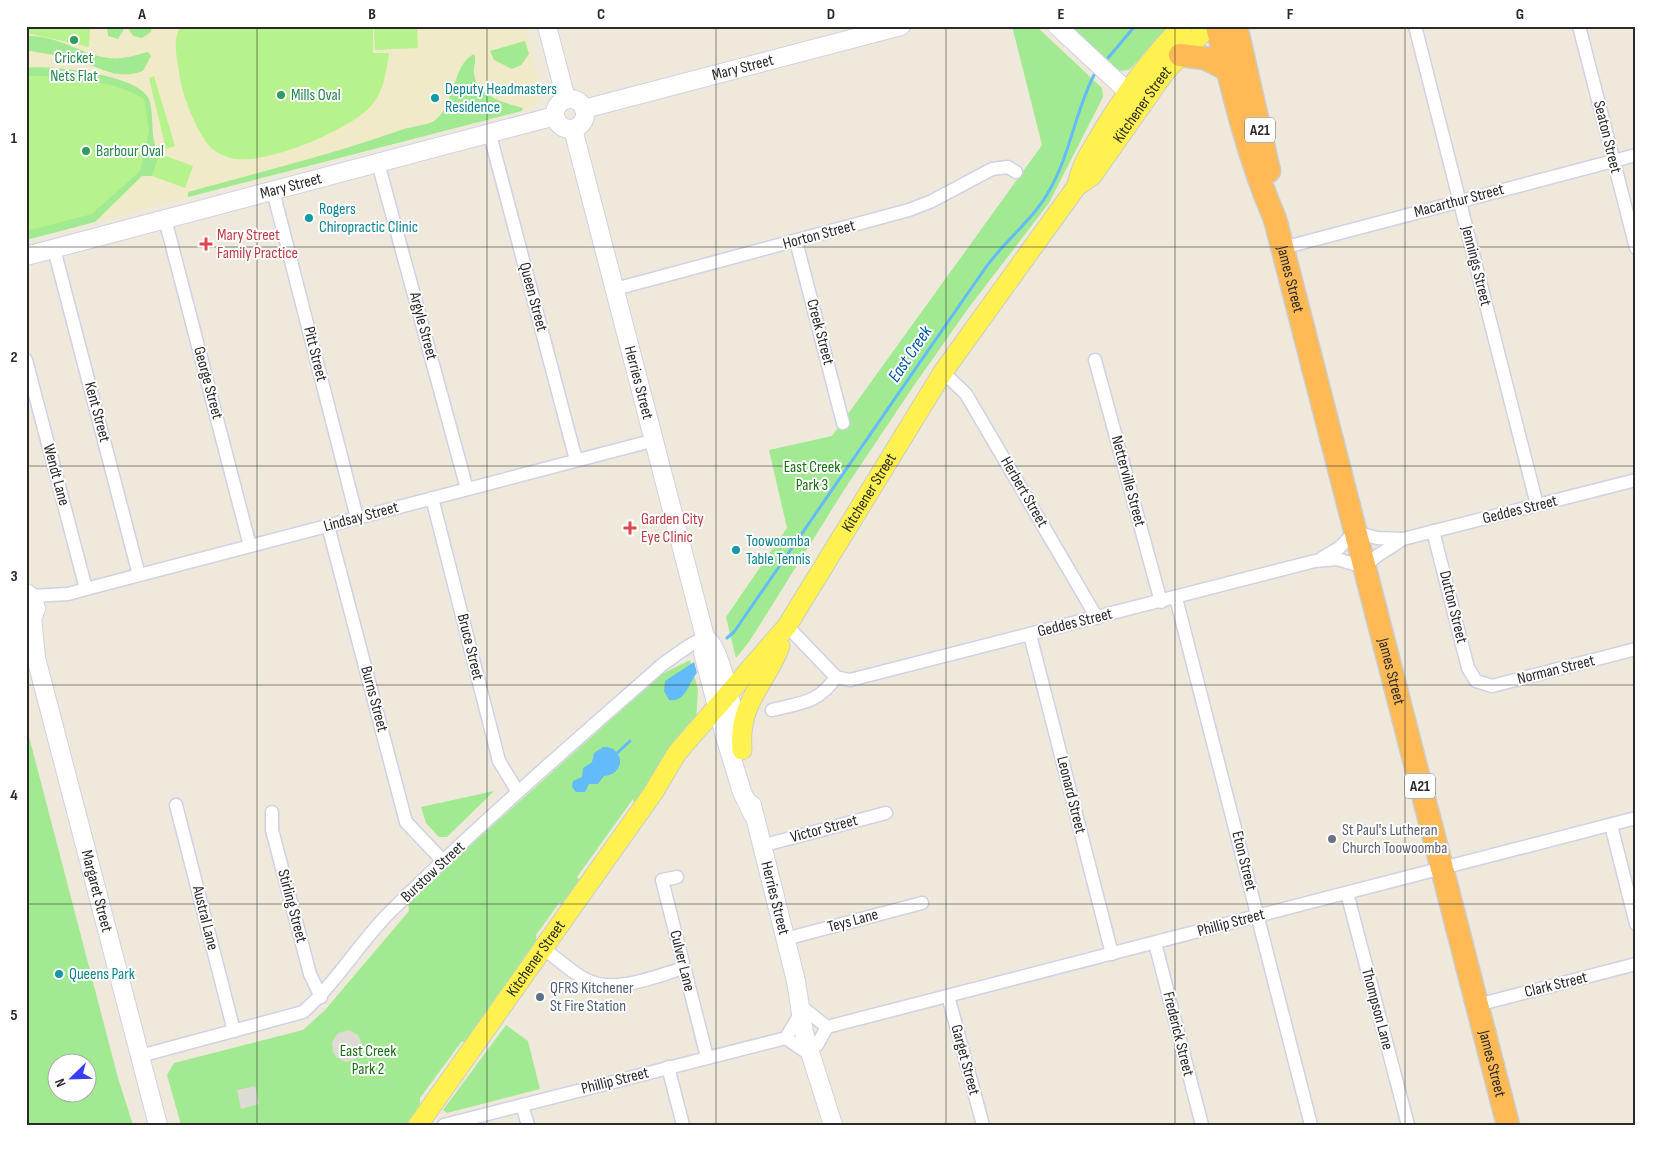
<svg xmlns="http://www.w3.org/2000/svg" width="1662" height="1151" font-family="'Sofia Sans Condensed',sans-serif">
<style>
.education{fill:#f1eac8}
.green{fill:#a2ea91;fill-rule:evenodd}
.pitch{fill:#b7f38c}
.plaza{fill:#dedbd2}
.water{fill:#63bbfb}
.lines{fill:none;stroke-linecap:round;stroke-linejoin:round}
.stream{stroke:#63bbfb;stroke-width:3}
.street-casing{stroke:#d0d1e5;stroke-width:15}
.secondary-casing{stroke:#d0d1e5;stroke-width:20}
.primary-casing{stroke:#ccc;stroke-width:21}
.highway-casing{stroke:#ccc;stroke-width:25}
.street{stroke:#fff;stroke-width:12}
.secondary{stroke:#fff;stroke-width:18}
.primary{stroke:#fff14f;stroke-width:19}
.highway{stroke:#ffb955;stroke-width:22}
.grid{fill:none;stroke:#2a2a2a;stroke-width:1;stroke-opacity:0.55}
.leisure-dot{fill:#2e9e5b;stroke:#fff;stroke-width:2}
.culture-dot{fill:#0f9aa8;stroke:#fff;stroke-width:2}
.health-dot{fill:#e0444e;stroke:#fff;stroke-width:2}
.worship-dot{fill:#6b7280;stroke:#fff;stroke-width:2}
.service-dot{fill:#5c6f8a;stroke:#fff;stroke-width:2}
.labels{text-anchor:middle;dominant-baseline:central;stroke-width:4;stroke-linejoin:round;paint-order:stroke}
.shield{fill:#fff;stroke:#6a6a6a;stroke-width:1}
.shield-label{font-size:15px;font-weight:bold;fill:#2a2a2a}
.leisure-label{font-size:16px;fill:#27864d;stroke:#fff;text-anchor:start}
.street-label{font-size:16px;fill:#2a2a2a;stroke:#fff}
.culture-label{font-size:16px;fill:#0d838f;stroke:#fff;text-anchor:start}
.health-label{font-size:16px;fill:#be3a42;stroke:#fff;text-anchor:start}
.park-label{font-size:16px;fill:#177012;stroke:#fff}
.worship-label{font-size:16px;fill:#5b616d;stroke:#fff;text-anchor:start}
.service-label{font-size:16px;fill:#4e5e75;stroke:#fff;text-anchor:start}
.water-label{font-size:18px;font-style:italic;fill:#0055a9;stroke:#fff}
.neatline{fill:none;stroke:#2a2a2a;stroke-width:2}
.grid-label{font-size:16px;text-anchor:middle;font-weight:bold;fill:#2a2a2a}
</style>
<rect width="100%" height="100%" fill="#eee9db"/>
<!-- education -->
<path class="education" d="M 26,26 L 525,26 L 542,94 L 532,107 L 26,240 Z"/>
<!-- green -->
<g class="green">
<path d="M 107,26 L 152,26 L 151,32 L 142,38 L 133,36 L 128,28 L 124,29 L 118,39 L 108,36 Z"/>
<path d="M 1012,26 L 1036,26 L 1102,88 L 1103,97 L 1049,203 L 967,310 L 913,387 L 844,490 L 749,642 L 736,658 L 726,617 L 787,528 L 769,450 L 832,436 L 1042,145 Z"/>
<path d="M 1067,26 L 1171,26 L 1129,70 L 1117,71 Z"/>
<path d="M 26,36 C 59,35 82,55 109,58 C 123,60 135,55 148,52 L 151,56 L 143,71 C 119,80 105,70 83,62 C 65,56 45,54 26,50 Z"/>
<path d="M 525,41 L 529,54 L 521,65 L 512,69 L 494,60 L 490,51 Z"/>
<path d="M 474,54 C 477,61 473,67 474,73 C 476,96 505,103 523,108 L 522,111 L 188,197 L 188,192 C 259,172 331,155 401,130 C 408,127 428,125 434,121 C 455,107 452,64 474,54 Z"/>
<path d="M 26,68 C 50,64 140,75 149,99 C 155,116 149,142 160,154 L 152,176 L 142,176 L 95,222 L 26,240 Z"/>
<path d="M 690,660 L 698,690 L 696,722 L 635,808 L 633,799 L 577,877 L 580,880 L 563,905 L 559,903 L 536,935 L 537,945 L 466,1044 L 462,1041 L 420,1098 L 420,1104 L 406,1125 L 181,1125 L 167,1075 L 174,1063 L 303,1030 L 325,1010 L 409,911 L 408,901 L 662,674 Z"/>
<path d="M 26,725 L 118,1078 L 133,1125 L 26,1125 ZM 58,1064 L 88,1064 L 88,1094 L 58,1094 Z"/>
<path d="M 494,791 L 447,837 L 439,837 L 426,823 L 421,807 Z"/>
<path d="M 506,1025 L 528,1041 L 540,1089 L 447,1113 L 443,1110 Z"/>
</g>
<!-- pitch -->
<g class="pitch">
<path d="M 28,26 L 90,26 L 89,47 L 27,33 Z"/>
<path d="M 181,26 L 373,26 L 373,53 L 389,53 C 386,73 384,91 371,106 C 350,130 262,167 231,158 C 225,157 218,153 214,150 C 200,141 182,95 180,78 C 178,62 171,40 181,26 Z"/>
<path d="M 374,26 L 417,26 L 418,48 L 375,50 Z"/>
<path d="M 26,76 C 61,75 115,80 144,99 L 149,131 L 140,171 L 92,214 L 26,231 Z"/>
<path d="M 154,76 L 175,146 L 166,149 L 149,78 Z"/>
<path d="M 160,154 L 193,166 L 185,188 L 152,176 Z"/>
</g>
<!-- plaza -->
<g class="plaza">
<path d="M 349,1030 L 358,1035 L 363,1046 L 356,1059 L 346,1062 L 336,1057 L 333,1052 L 332,1042 L 338,1033 Z"/>
<path d="M 255,1086 L 259,1104 L 241,1109 L 237,1090 Z"/>
</g>
<!-- water -->
<g class="water">
<path d="M 694,662 L 697,673 C 688,683 686,703 669,700 L 664,691 L 665,681 Z"/>
<path d="M 603,747 C 625,746 626,775 604,776 L 598,784 L 589,784 L 585,792 L 576,792 L 572,787 L 573,781 L 582,777 L 583,768 L 592,762 L 594,753 Z"/>
</g>
<g class="lines">
<!-- stream -->
<g class="stream">
<path d="M 1108,58 L 1135,26"/>
<path d="M 727,638 L 734,632 C 818,511 900,390 984,270 C 1003,242 1033,220 1049,191 C 1070,155 1075,112 1094,75"/>
<path d="M 616,754 L 630,741"/>
</g>
<!-- street casing -->
<g class="street-casing">
<g id="street">
<path d="M 1415,26 L 1537,505"/>
<path d="M 1579,26 L 1636,248"/>
<path d="M 490,135 L 576,460"/>
<path d="M 378,163 L 467,489"/>
<path d="M 273,191 L 357,518"/>
<path d="M 165,219 L 250,546"/>
<path d="M 796,241 L 843,423"/>
<path d="M 1282,246 L 1294,245 L 1636,155"/>
<path d="M 54,249 L 139,575"/>
<path d="M 615,289 L 909,210 L 932,201 L 992,169 L 1008,167 L 1016,172"/>
<path d="M 26,360 L 86,589"/>
<path d="M 1095,360 L 1161,602"/>
<path d="M 943,372 L 966,394 L 1097,618"/>
<path d="M 432,498 L 499,761 L 518,792"/>
<path d="M 328,526 L 406,822 L 443,861"/>
<path d="M 1433,531 L 1468,668 L 1476,681 L 1492,686 L 1636,649"/>
<path d="M 1322,558 L 1339,548 L 1355,532 L 1377,538 L 1403,539 L 1636,480"/>
<path d="M 31,596 L 68,594 L 86,589 L 655,440"/>
<path d="M 1176,598 L 1311,1125"/>
<path d="M 787,626 L 836,677 L 850,680 L 1315,561 L 1337,559 L 1364,567 L 1377,556 L 1403,539"/>
<path d="M 1030,635 L 1112,954"/>
<path d="M 772,710 C 800,703 819,703 836,677"/>
<path d="M 176,805 L 234,1031"/>
<path d="M 272,812 L 272,830 L 310,974 L 321,997"/>
<path d="M 1611,825 L 1636,924"/>
<path d="M 761,846 L 886,813"/>
<path d="M 677,877 L 662,880 L 707,1057"/>
<path d="M 1347,893 L 1408,1125"/>
<path d="M 785,939 L 922,903"/>
<path d="M 1155,943 L 1202,1125"/>
<path d="M 544,949 C 558,959 571,972 585,979 C 615,995 655,976 684,968"/>
<path d="M 948,996 L 983,1125"/>
<path d="M 1477,1005 L 1636,964"/>
<path d="M 807,1011 L 827,1027"/>
<path d="M 786,1038 L 812,1056"/>
<path d="M 817,1045 L 827,1027 L 1636,818"/>
<path d="M 140,1056 L 303,1012 C 336,983 359,943 390,912 C 478,825 571,745 663,664 L 690,645 L 705,637"/>
<path d="M 668,1067 L 683,1125"/>
<path d="M 522,1105 L 528,1125"/>
<path d="M 444,1125 L 786,1038 L 801,1012"/>
</g>
</g>
<!-- secondary casing -->
<g class="secondary-casing">
<g id="secondary">
<path d="M 547,26 L 566,99"/>
<path d="M 1057,26 L 1127,91 L 1139,99"/>
<circle cx="570" cy="114" r="15"/>
<path id="s1" d="M 584,109 L 901,26"/>
<path id="s2" d="M 573,129 L 705,637 L 703,653 L 724,733 L 742,792 L 753,815"/>
<path id="s3" d="M 26,256 L 555,116"/>
<path d="M 26,593 L 33,598 L 36,609 L 33,616 L 26,621"/>
<path id="s4" d="M 32,617 L 36,658 L 158,1125"/>
<path d="M 709,641 C 723,655 735,723 740,745"/>
<path id="s5" d="M 752,805 L 796,981 L 804,1033 L 833,1125"/>
</g>
</g>
<!-- primary casing -->
<g class="primary-casing">
<g id="primary">
<path d="M 1077,186 C 1081,163 1094,147 1105,127 C 1128,91 1151,56 1183,26"/>
<path d="M 742,750 C 738,702 765,686 780,646"/>
<path id="s6" d="M 418,1125 L 653,793 L 677,753 L 787,626 L 943,372 L 1077,186 L 1092,176 L 1165,72 L 1209,26"/>
</g>
</g>
<!-- highway casing -->
<g class="highway-casing">
<g id="highway">
<path id="s7" d="M 1217,26 C 1233,92 1248,157 1275,219 L 1508,1125"/>
<path d="M 1236,26 L 1269,171"/>
<path d="M 1180,55 L 1205,58 L 1228,70"/>
</g>
</g>
<!-- street -->
<use href="#street" class="street"/>
<!-- secondary -->
<use href="#secondary" class="secondary"/>
<!-- primary -->
<use href="#primary" class="primary"/>
<!-- highway -->
<use href="#highway" class="highway"/>
</g>
<!-- grid -->
<path class="grid" d="M 257,26 L 257,1125M 487,26 L 487,1125M 716,26 L 716,1125M 946,26 L 946,1125M 1175,26 L 1175,1125M 1405,26 L 1405,1125M 26,247 L 1636,247M 26,466 L 1636,466M 26,685 L 1636,685M 26,904 L 1636,904"/>
<!-- markers -->
<g class="leisure-dot">
<circle cx="74" cy="40" r="5"/>
<circle cx="281" cy="95" r="5"/>
<circle cx="86" cy="151" r="5"/>
</g>
<g class="culture-dot">
<circle cx="435" cy="98" r="5"/>
<circle cx="309" cy="218" r="5"/>
<circle cx="736" cy="550" r="5"/>
<circle cx="59" cy="974" r="5"/>
</g>
<g class="health-dot">
<path d="M203.5 236.5h5v5h5v5h-5v5h-5v-5h-5v-5h5z"/>
<path d="M627.5 520.5h5v5h5v5h-5v5h-5v-5h-5v-5h5z"/>
</g>
<circle class="worship-dot" cx="1332" cy="839" r="5"/>
<circle class="service-dot" cx="540" cy="997" r="5"/>
<g class="labels">
<!-- shield labels -->
<g class="shield">
<rect x="1245" y="117.5" width="30" height="25" rx="4"/>
<rect x="1405" y="773.5" width="30" height="25" rx="4"/>
</g>
<g class="shield-label">
<text x="1260" y="130">A21</text>
<text x="1420" y="786">A21</text>
</g>
<!-- leisure labels -->
<g class="leisure-label">
<text x="74" y="58" text-anchor="middle">Cricket<tspan x="74" dy="18">Nets Flat</tspan></text>
<text x="291" y="95">Mills Oval</text>
<text x="96" y="151">Barbour Oval</text>
</g>
<!-- street labels -->
<g class="street-label">
<text stroke="none"><textPath href="#s1" startOffset="164">Mary Street</textPath></text>
<text stroke="none"><textPath href="#s6" startOffset="1254">Kitchener Street</textPath></text>
<text transform="translate(1607 137) rotate(76)">Seaton Street</text>
<text stroke="none"><textPath href="#s3" startOffset="274">Mary Street</textPath></text>
<text transform="translate(1459 201) rotate(-15)">Macarthur Street</text>
<text transform="translate(819 235) rotate(-15)">Horton Street</text>
<text transform="translate(1476 266) rotate(76)">Jennings Street</text>
<text stroke="none"><textPath href="#s7" startOffset="264">James Street</textPath></text>
<text transform="translate(533 297) rotate(75)">Queen Street</text>
<text transform="translate(423 326) rotate(75)">Argyle Street</text>
<text transform="translate(820 332) rotate(75)">Creek Street</text>
<text transform="translate(315 354) rotate(76)">Pitt Street</text>
<text transform="translate(208 383) rotate(75)">George Street</text>
<text stroke="none"><textPath href="#s2" startOffset="262">Herries Street</textPath></text>
<text transform="translate(97 412) rotate(75)">Kent Street</text>
<text transform="translate(56 475) rotate(75)">Wendt Lane</text>
<text transform="translate(1128 481) rotate(75)">Netterville Street</text>
<text transform="translate(1024 492) rotate(60)">Herbert Street</text>
<text stroke="none"><textPath href="#s6" startOffset="778">Kitchener Street</textPath></text>
<text transform="translate(1520 510) rotate(-14)">Geddes Street</text>
<text transform="translate(361 517) rotate(-15)">Lindsay Street</text>
<text transform="translate(1453 607) rotate(76)">Dutton Street</text>
<text transform="translate(1075 623) rotate(-14)">Geddes Street</text>
<text transform="translate(470 647) rotate(76)">Bruce Street</text>
<text transform="translate(1556 670) rotate(-14)">Norman Street</text>
<text stroke="none"><textPath href="#s7" startOffset="669">James Street</textPath></text>
<text transform="translate(374 699) rotate(75)">Burns Street</text>
<text transform="translate(1071 795) rotate(76)">Leonard Street</text>
<text transform="translate(824 829) rotate(-15)">Victor Street</text>
<text transform="translate(1244 861) rotate(76)">Eton Street</text>
<text transform="translate(433 872) rotate(-43)">Burstow Street</text>
<text stroke="none"><textPath href="#s4" startOffset="282">Margaret Street</textPath></text>
<text stroke="none"><textPath href="#s5" startOffset="96">Herries Street</textPath></text>
<text transform="translate(292 906) rotate(75)">Stirling Street</text>
<text transform="translate(205 918) rotate(76)">Austral Lane</text>
<text transform="translate(853 921) rotate(-15)">Teys Lane</text>
<text transform="translate(1231 923) rotate(-15)">Phillip Street</text>
<text stroke="none"><textPath href="#s6" startOffset="204">Kitchener Street</textPath></text>
<text transform="translate(682 961) rotate(76)">Culver Lane</text>
<text transform="translate(1556 985) rotate(-14)">Clark Street</text>
<text transform="translate(1377 1009) rotate(75)">Thompson Lane</text>
<text transform="translate(1178 1034) rotate(76)">Frederick Street</text>
<text transform="translate(965 1060) rotate(75)">Garget Street</text>
<text stroke="none"><textPath href="#s7" startOffset="1074">James Street</textPath></text>
<text transform="translate(615 1081) rotate(-14)">Phillip Street</text>
</g>
<!-- culture labels -->
<g class="culture-label">
<text x="445" y="89">Deputy Headmasters<tspan x="445" dy="18">Residence</tspan></text>
<text x="319" y="209">Rogers<tspan x="319" dy="18">Chiropractic Clinic</tspan></text>
<text x="746" y="541">Toowoomba<tspan x="746" dy="18">Table Tennis</tspan></text>
<text x="69" y="974">Queens Park</text>
</g>
<!-- health labels -->
<g class="health-label">
<text x="217" y="235">Mary Street<tspan x="217" dy="18">Family Practice</tspan></text>
<text x="641" y="519">Garden City<tspan x="641" dy="18">Eye Clinic</tspan></text>
</g>
<!-- park labels -->
<g class="park-label">
<text x="812" y="467">East Creek<tspan x="812" dy="18">Park 3</tspan></text>
<text x="368" y="1051">East Creek<tspan x="368" dy="18">Park 2</tspan></text>
</g>
<!-- worship labels -->
<g class="worship-label">
<text x="1342" y="830">St Paul's Lutheran<tspan x="1342" dy="18">Church Toowoomba</tspan></text>
</g>
<!-- service labels -->
<g class="service-label">
<text x="550" y="988">QFRS Kitchener<tspan x="550" dy="18">St Fire Station</tspan></text>
</g>
<!-- water labels -->
<g class="water-label">
<text transform="translate(910 354) rotate(-56)">East Creek</text>
</g>
</g>
<!-- border -->
<rect width="1662" height="1151" fill="none" stroke="#ffffff" stroke-width="55"/>
<!-- north arrow -->
<g transform="translate(72 1078) rotate(247)"><circle r="24" fill="#ffffff" stroke="#aaaaaa"/>
<path d="M0-4L9 19L0 12L-9 19Z" fill="#373eff"/>
<text y="-8" font-size="14" font-weight="bold" text-anchor="middle" fill="#2a2a2a">N</text>
</g>
<rect x="28" y="28" width="1606" height="1096" class="neatline"/>
<g class="grid-label">
<text x="142" y="19">A</text>
<text x="372" y="19">B</text>
<text x="601" y="19">C</text>
<text x="831" y="19">D</text>
<text x="1061" y="19">E</text>
<text x="1290" y="19">F</text>
<text x="1520" y="19">G</text>
<text x="14" y="143">1</text>
<text x="14" y="362">2</text>
<text x="14" y="581">3</text>
<text x="14" y="800">4</text>
<text x="14" y="1020">5</text>
</g>
</svg>
